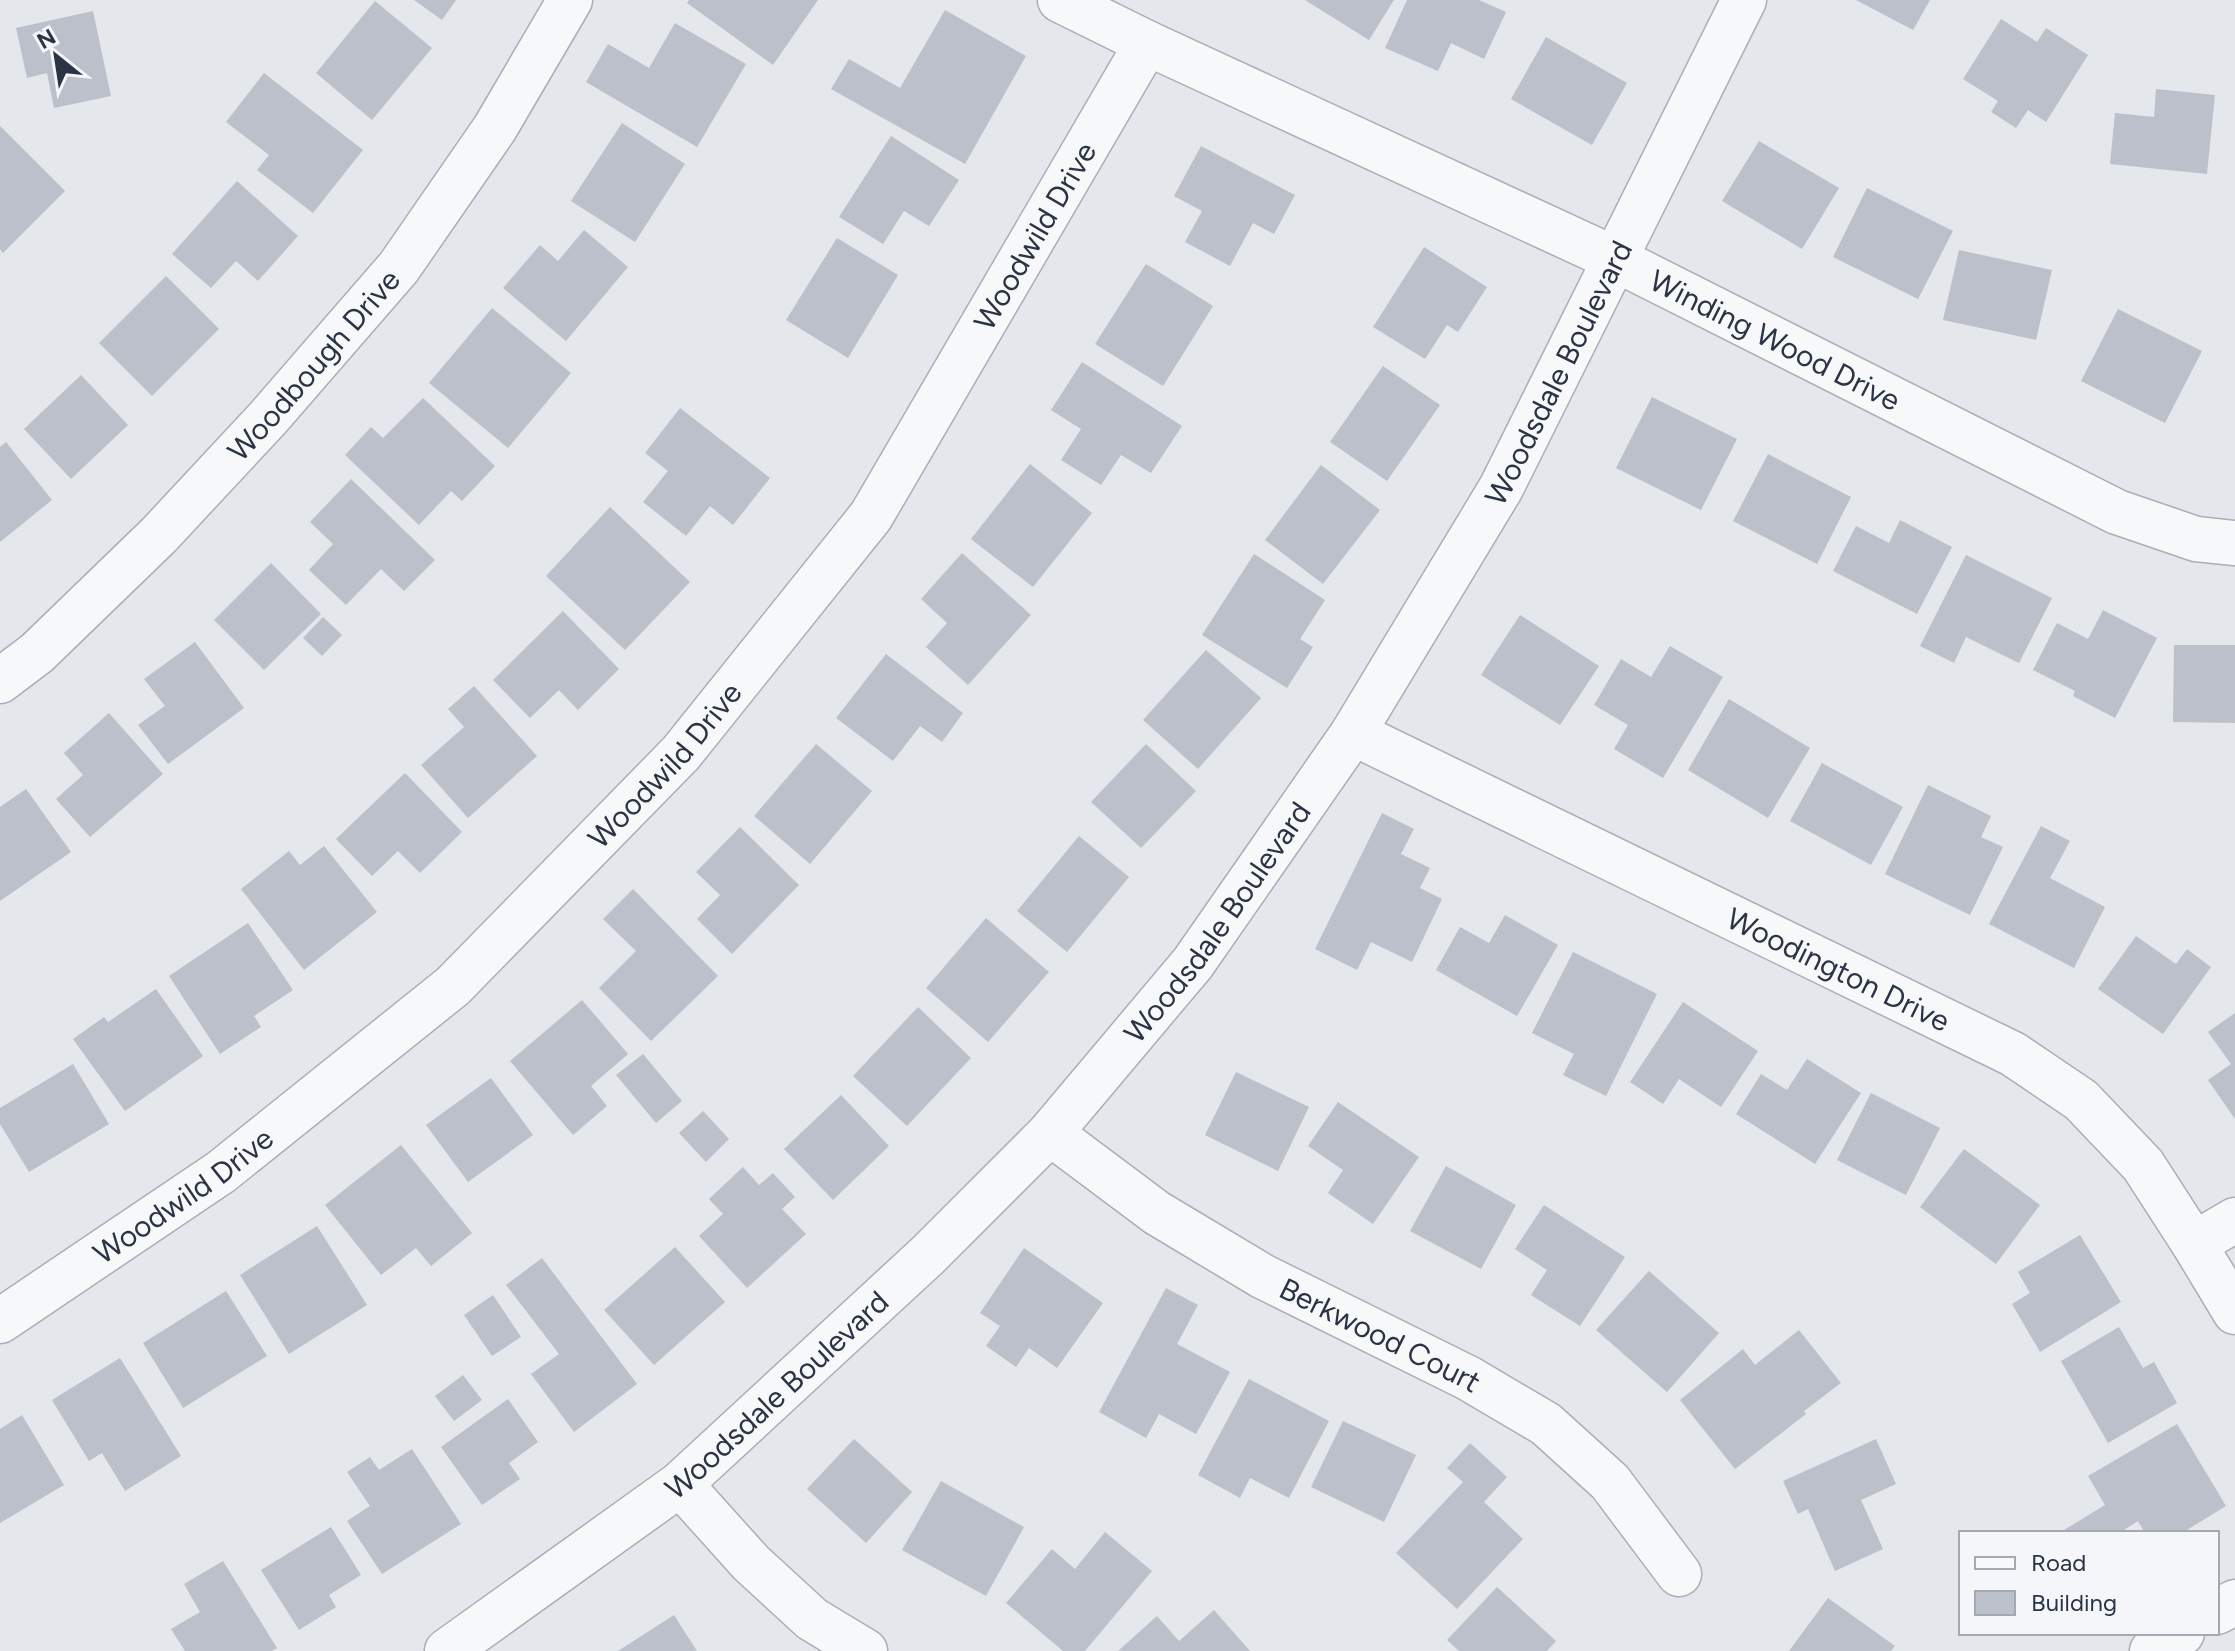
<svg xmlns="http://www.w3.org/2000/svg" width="2235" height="1651" font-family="Figtree,sans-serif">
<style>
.building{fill:#bbc0ca}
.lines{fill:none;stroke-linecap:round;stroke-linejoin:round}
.minor-casing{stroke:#a9aeb7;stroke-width:47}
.minor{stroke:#f7f8fa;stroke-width:44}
.labels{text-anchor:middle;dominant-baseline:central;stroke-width:7;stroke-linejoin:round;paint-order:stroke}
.street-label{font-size:30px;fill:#2b3445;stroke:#f4f6f9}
</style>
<rect width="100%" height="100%" fill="#e4e7ec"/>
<!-- building -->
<g class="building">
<path d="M 414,0 L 456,0 L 442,20 Z"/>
<path d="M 689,0 L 818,0 L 773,65 L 687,3 Z"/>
<path d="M 1305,0 L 1394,0 L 1369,40 Z"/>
<path d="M 1407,0 L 1479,0 L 1506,12 L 1484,59 L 1451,43 L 1438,71 L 1385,48 Z"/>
<path d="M 1856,0 L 1930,0 L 1913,30 Z"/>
<path d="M 375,1 L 432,48 L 372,120 L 316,73 Z"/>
<path d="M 945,10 L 1026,56 L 965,164 L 831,89 L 849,59 L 900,88 Z"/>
<path d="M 93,11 L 111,96 L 54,108 L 47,73 L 27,78 L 16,28 Z"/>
<path d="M 2001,19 L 2037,42 L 2046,28 L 2088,55 L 2046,122 L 2028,110 L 2016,128 L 1991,112 L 1998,101 L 1963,79 Z"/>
<path d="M 675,23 L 746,64 L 697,147 L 586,82 L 608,44 L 649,68 Z"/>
<path d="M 1546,37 L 1627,83 L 1592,145 L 1511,99 Z"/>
<path d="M 264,73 L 363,150 L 313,213 L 257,170 L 269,155 L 226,122 Z"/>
<path d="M 2156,89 L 2215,95 L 2207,174 L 2110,164 L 2115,113 L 2154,117 Z"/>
<path d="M 622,123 L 685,164 L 635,242 L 571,201 Z"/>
<path d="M 0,126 L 65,191 L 3,253 L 0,249 Z"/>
<path d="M 891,136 L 959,180 L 929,226 L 904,211 L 883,244 L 839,217 Z"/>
<path d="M 1759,141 L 1839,188 L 1802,249 L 1722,201 Z"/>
<path d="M 1201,146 L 1295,195 L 1274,234 L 1253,223 L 1230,266 L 1185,242 L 1202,211 L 1174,196 Z"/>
<path d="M 237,181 L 298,236 L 258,281 L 236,261 L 211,288 L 172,254 Z"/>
<path d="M 1867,188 L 1953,231 L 1918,299 L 1833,257 Z"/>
<path d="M 584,230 L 628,267 L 566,341 L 503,288 L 540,245 L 558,261 Z"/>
<path d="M 837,238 L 898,275 L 848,358 L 786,320 Z"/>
<path d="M 1424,247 L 1487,287 L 1458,332 L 1447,325 L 1425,359 L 1373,327 Z"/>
<path d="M 1959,250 L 2052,270 L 2036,340 L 1943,320 Z"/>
<path d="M 1146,264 L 1213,306 L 1163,386 L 1095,344 Z"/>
<path d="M 166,276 L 219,329 L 152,396 L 99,343 Z"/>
<path d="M 492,308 L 571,373 L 508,448 L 429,383 Z"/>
<path d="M 2118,309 L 2202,351 L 2165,423 L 2081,381 Z"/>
<path d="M 1082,362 L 1182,426 L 1151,473 L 1121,455 L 1101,485 L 1061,460 L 1081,429 L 1051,410 Z"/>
<path d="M 1383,366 L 1440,405 L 1387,481 L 1330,442 Z"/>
<path d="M 81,375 L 128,425 L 71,479 L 24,429 Z"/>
<path d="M 1652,397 L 1737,439 L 1701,510 L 1616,468 Z"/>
<path d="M 423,398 L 495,466 L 462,501 L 451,491 L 419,525 L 345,455 L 371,427 L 383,438 Z"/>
<path d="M 680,408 L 770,478 L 733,525 L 710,506 L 686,536 L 643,502 L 668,471 L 645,453 Z"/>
<path d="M 6,442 L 52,500 L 0,542 L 0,447 Z"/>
<path d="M 1768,454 L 1851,497 L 1817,564 L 1733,521 Z"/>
<path d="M 1030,464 L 1092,513 L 1033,587 L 971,539 Z"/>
<path d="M 1321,465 L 1380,510 L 1323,584 L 1265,540 Z"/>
<path d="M 351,479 L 435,560 L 404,591 L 381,569 L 346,605 L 309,570 L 333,544 L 310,522 Z"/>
<path d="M 610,507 L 690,582 L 625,650 L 546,576 Z"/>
<path d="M 1900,520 L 1952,547 L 1917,614 L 1833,571 L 1856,526 L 1889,543 Z"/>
<path d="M 962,553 L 1031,615 L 968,685 L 926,647 L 947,623 L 921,599 Z"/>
<path d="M 1254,554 L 1325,600 L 1300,639 L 1313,647 L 1287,688 L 1202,635 Z"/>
<path d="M 1966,555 L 2052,598 L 2019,663 L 1966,637 L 1954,663 L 1920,646 Z"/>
<path d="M 271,563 L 321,614 L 264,670 L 214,620 Z"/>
<path d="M 2103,610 L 2157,638 L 2115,718 L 2073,696 L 2075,691 L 2033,670 L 2057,623 L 2088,639 Z"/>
<path d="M 563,611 L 619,669 L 578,710 L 559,690 L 530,718 L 493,680 Z"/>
<path d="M 1520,615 L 1599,666 L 1560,725 L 1481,675 Z"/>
<path d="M 323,617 L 342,635 L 322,656 L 303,638 Z"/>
<path d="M 195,642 L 244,708 L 168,764 L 138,725 L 165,706 L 144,679 Z"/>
<path d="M 2174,645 L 2235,645 L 2235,723 L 2173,722 Z"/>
<path d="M 1670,646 L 1723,677 L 1663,778 L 1614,749 L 1628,725 L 1594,705 L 1621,659 L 1651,677 Z"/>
<path d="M 1206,650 L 1261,698 L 1198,769 L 1143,720 Z"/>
<path d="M 886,654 L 963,713 L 942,742 L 920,726 L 893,761 L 836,718 Z"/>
<path d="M 474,686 L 537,756 L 468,818 L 421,765 L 464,727 L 448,709 Z"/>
<path d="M 1729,699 L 1810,748 L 1768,818 L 1688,770 Z"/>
<path d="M 109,713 L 163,774 L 90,837 L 56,799 L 83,775 L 64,753 Z"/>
<path d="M 816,744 L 872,791 L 810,864 L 754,816 Z"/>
<path d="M 1146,744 L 1196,791 L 1141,848 L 1091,802 Z"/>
<path d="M 1822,763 L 1903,807 L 1871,865 L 1790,821 Z"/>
<path d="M 405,773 L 462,832 L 420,873 L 398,851 L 372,876 L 336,839 Z"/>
<path d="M 1928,785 L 1991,816 L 1981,837 L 2003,847 L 1970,915 L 1885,874 Z"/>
<path d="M 26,789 L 71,852 L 0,901 L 0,807 Z"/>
<path d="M 1382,813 L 1414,829 L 1401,854 L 1430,868 L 1420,888 L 1442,899 L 1412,962 L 1371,942 L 1357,970 L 1315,949 Z"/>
<path d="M 2041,826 L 2070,841 L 2050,878 L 2105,907 L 2074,968 L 1989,924 Z"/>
<path d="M 740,827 L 799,885 L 732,954 L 697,919 L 720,895 L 696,872 Z"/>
<path d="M 1079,836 L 1129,877 L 1067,952 L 1017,911 Z"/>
<path d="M 324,846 L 377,912 L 304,970 L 241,889 L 289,851 L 300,865 Z"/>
<path d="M 633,889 L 718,976 L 651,1041 L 599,988 L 636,951 L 603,919 Z"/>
<path d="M 1505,915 L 1558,945 L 1517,1016 L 1436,970 L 1460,927 L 1489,943 Z"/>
<path d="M 986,918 L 1049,972 L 988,1042 L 926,988 Z"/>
<path d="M 248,923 L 293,990 L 254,1016 L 261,1027 L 220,1054 L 169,976 Z"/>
<path d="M 2136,936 L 2176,964 L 2187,949 L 2211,967 L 2163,1034 L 2098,989 Z"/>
<path d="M 1573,952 L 1657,994 L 1606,1096 L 1563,1075 L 1574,1054 L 1532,1033 Z"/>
<path d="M 156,989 L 203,1056 L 125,1111 L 73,1039 L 104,1017 L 108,1022 Z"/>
<path d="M 582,1000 L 628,1054 L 591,1086 L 607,1106 L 573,1135 L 510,1061 Z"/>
<path d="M 1683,1002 L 1758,1051 L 1721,1107 L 1679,1079 L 1663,1104 L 1630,1082 Z"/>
<path d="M 918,1007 L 971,1058 L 907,1126 L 853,1076 Z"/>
<path d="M 2235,1013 L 2235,1119 L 2208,1080 L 2231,1064 L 2208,1032 Z"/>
<path d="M 643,1054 L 682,1101 L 656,1123 L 616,1075 Z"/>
<path d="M 1807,1059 L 1861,1093 L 1815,1164 L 1736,1114 L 1761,1074 L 1787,1090 Z"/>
<path d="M 73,1064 L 109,1124 L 29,1172 L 0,1124 L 0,1108 Z"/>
<path d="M 1236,1072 L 1309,1107 L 1278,1171 L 1205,1135 Z"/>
<path d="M 491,1078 L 533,1135 L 468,1182 L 426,1125 Z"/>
<path d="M 1871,1093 L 1940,1128 L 1906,1195 L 1837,1160 Z"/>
<path d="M 841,1095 L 889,1146 L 833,1200 L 784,1149 Z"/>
<path d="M 1338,1102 L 1419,1157 L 1373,1224 L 1328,1193 L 1343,1170 L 1308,1146 Z"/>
<path d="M 703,1111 L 729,1139 L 706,1162 L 679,1133 Z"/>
<path d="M 401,1145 L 472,1233 L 431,1266 L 416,1248 L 381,1275 L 325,1205 Z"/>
<path d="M 1964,1149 L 2040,1205 L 1996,1264 L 1920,1207 Z"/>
<path d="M 1446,1166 L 1516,1205 L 1481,1269 L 1410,1231 Z"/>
<path d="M 743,1167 L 759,1185 L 773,1173 L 795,1197 L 782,1209 L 806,1234 L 747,1288 L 699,1236 L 723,1214 L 709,1199 Z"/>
<path d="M 1544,1205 L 1625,1257 L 1580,1326 L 1531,1295 L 1547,1270 L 1515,1249 Z"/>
<path d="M 317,1226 L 367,1305 L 289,1354 L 240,1275 Z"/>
<path d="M 2080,1235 L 2121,1302 L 2040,1352 L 2012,1304 L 2030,1293 L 2018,1272 Z"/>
<path d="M 675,1247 L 725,1302 L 654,1365 L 604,1310 Z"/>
<path d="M 1024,1248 L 1103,1303 L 1057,1368 L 1029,1348 L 1016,1367 L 986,1346 L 1000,1326 L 980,1313 Z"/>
<path d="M 542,1258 L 637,1384 L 574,1432 L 531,1374 L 559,1354 L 506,1285 Z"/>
<path d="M 1649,1271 L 1719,1333 L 1667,1392 L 1596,1330 Z"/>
<path d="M 1166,1288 L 1198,1305 L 1177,1344 L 1230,1372 L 1196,1434 L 1159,1414 L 1146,1438 L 1099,1412 Z"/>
<path d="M 226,1291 L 267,1356 L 183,1408 L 143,1343 Z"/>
<path d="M 493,1295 L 521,1337 L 492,1356 L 464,1315 Z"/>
<path d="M 2119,1327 L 2143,1368 L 2154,1362 L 2177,1403 L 2108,1443 L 2061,1361 Z"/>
<path d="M 1799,1330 L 1841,1383 L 1804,1411 L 1806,1414 L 1735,1469 L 1680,1400 L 1743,1349 L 1755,1365 Z"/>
<path d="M 120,1358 L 181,1456 L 125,1491 L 102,1453 L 89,1461 L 52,1400 Z"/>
<path d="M 463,1375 L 482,1400 L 454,1421 L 435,1396 Z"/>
<path d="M 1249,1379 L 1329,1421 L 1289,1498 L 1250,1478 L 1240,1498 L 1198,1475 Z"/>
<path d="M 508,1399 L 538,1442 L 509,1463 L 520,1479 L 482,1505 L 441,1447 Z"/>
<path d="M 22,1415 L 64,1485 L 0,1523 L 0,1429 Z"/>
<path d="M 1343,1421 L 1416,1455 L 1384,1522 L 1311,1487 Z"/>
<path d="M 2177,1424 L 2226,1506 L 2182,1533 L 2145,1533 L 2138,1521 L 2124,1530 L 2126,1533 L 2059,1533 L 2105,1505 L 2088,1476 Z"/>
<path d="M 854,1439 L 912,1492 L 866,1543 L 807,1489 Z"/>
<path d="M 1876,1439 L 1896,1484 L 1861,1500 L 1883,1549 L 1835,1571 L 1808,1509 L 1798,1514 L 1783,1481 Z"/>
<path d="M 1470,1443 L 1507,1477 L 1484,1502 L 1523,1539 L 1457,1609 L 1396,1553 L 1463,1482 L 1447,1468 Z"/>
<path d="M 412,1449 L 461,1524 L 382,1574 L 347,1521 L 370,1506 L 347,1472 L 370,1457 L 379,1470 Z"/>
<path d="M 941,1481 L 1024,1527 L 986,1596 L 902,1550 Z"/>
<path d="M 331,1527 L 361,1575 L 329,1595 L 336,1607 L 299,1630 L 261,1570 Z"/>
<path d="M 1105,1532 L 1152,1571 L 1085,1651 L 1063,1651 L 1006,1603 L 1052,1549 L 1075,1569 Z"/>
<path d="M 223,1561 L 277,1648 L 272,1651 L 185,1651 L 171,1629 L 200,1612 L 184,1584 Z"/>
<path d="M 1497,1587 L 1556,1641 L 1547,1651 L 1459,1651 L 1447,1640 Z"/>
<path d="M 1828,1598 L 1895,1646 L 1891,1651 L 1789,1651 Z"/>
<path d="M 1214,1610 L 1250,1651 L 1118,1651 L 1157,1616 L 1179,1641 Z"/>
<path d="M 674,1615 L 697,1651 L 618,1651 Z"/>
</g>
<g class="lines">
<!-- minor casing -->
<g class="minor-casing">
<g id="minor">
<path id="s1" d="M 1060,0 L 1147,43 L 1615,259 L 2117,512 L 2196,539 L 2235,543"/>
<path id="s2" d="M 0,681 L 37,653 L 159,535 L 268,418 L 399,267 L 495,128 L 570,0"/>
<path id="s3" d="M 1353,733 L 2013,1054 L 2081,1100 L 2143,1165 L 2194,1244 L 2235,1312"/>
<path id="s4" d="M 1050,1133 L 1157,1213 L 1262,1276 L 1468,1378 L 1546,1424 L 1610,1482 L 1679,1574"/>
<path d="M 2194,1244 L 2235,1220"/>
<path id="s5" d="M 0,1321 L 221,1172 L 453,986 L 681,753 L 871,516 L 1147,43"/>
<path d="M 680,1484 L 751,1563 L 812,1619 L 865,1651"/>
<path d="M 2217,1612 L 2235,1602"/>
<path id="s6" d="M 447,1651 L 680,1484 L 928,1255 L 1050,1133 L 1193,963 L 1353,733 L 1501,488 L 1744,0"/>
<path d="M 2152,1651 L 2182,1633"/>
</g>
</g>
<!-- minor -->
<use href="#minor" class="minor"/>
</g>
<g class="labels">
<!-- street labels -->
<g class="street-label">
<text stroke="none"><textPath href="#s5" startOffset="1518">Woodwild Drive</textPath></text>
<text stroke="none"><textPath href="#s1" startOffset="792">Winding Wood Drive</textPath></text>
<text stroke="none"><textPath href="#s2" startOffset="446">Woodbough Drive</textPath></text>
<text stroke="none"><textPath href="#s6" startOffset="1714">Woodsdale Boulevard</textPath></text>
<text stroke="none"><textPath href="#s5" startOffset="870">Woodwild Drive</textPath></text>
<text stroke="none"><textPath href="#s6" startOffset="1066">Woodsdale Boulevard</textPath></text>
<text stroke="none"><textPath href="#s3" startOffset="540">Woodington Drive</textPath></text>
<text stroke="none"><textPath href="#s5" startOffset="222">Woodwild Drive</textPath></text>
<text stroke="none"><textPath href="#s4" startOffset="388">Berkwood Court</textPath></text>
<text stroke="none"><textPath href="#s6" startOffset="418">Woodsdale Boulevard</textPath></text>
</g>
</g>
<!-- legend -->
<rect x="1959" y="1531" width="260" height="104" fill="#f4f6f9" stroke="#a4a8b1" stroke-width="2"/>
<rect x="1975" y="1557" width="40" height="12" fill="#f7f8fa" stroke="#a4a8b1" stroke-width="2"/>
<text x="2031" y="1571" font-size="24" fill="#2b3445">Road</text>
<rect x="1975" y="1591" width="40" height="24" fill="#bbc0ca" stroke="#a4a8b1" stroke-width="2"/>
<text x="2031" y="1611" font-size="24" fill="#2b3445">Building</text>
<!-- north arrow -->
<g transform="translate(56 56) rotate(330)" stroke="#f4f6f9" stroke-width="6" paint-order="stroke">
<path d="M0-6L14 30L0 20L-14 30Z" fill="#2b3445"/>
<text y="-12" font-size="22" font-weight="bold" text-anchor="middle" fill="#2b3445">N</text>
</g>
</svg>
